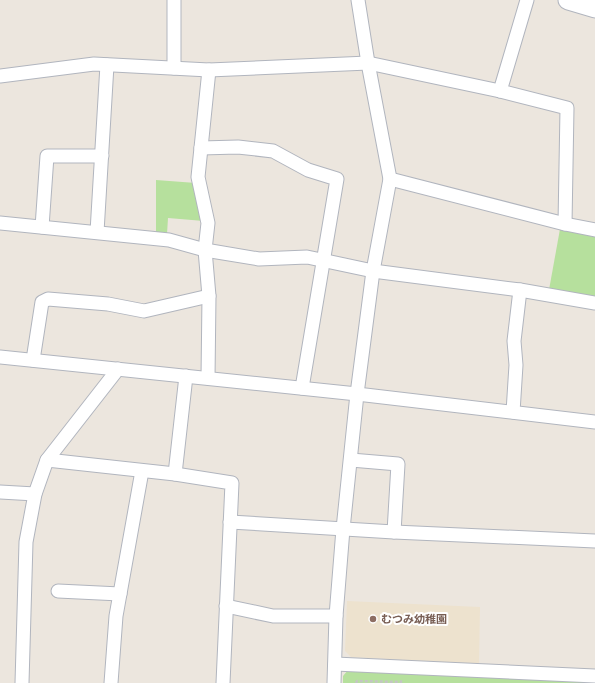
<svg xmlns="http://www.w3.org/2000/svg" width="595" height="683" font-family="'Archivo Narrow','Noto Sans JP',sans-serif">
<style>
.education{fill:#ede2ce}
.green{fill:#b6e09d}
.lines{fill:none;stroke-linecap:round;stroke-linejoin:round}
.street-casing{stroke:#b1b5be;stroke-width:15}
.secondary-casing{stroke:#b1b5be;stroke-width:21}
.path{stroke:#c4c4c4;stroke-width:2.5;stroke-dasharray:3 2;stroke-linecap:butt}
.street{stroke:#fff;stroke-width:13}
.secondary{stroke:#fff;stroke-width:19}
.education-dot{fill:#8d6e63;stroke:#fff;stroke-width:1.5}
.labels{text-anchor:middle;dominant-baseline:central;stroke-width:4;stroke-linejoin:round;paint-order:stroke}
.education-label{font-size:11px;font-weight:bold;fill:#785e54;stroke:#fff;text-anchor:start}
</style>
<rect width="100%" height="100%" fill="#ece6de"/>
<!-- education -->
<path class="education" d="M 347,601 L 480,607 L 479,664 L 351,657 L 345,651 Z"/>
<!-- green -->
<g class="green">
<path d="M 156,180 L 196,183 L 204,221 L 168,218 L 167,234 L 156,233 Z"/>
<path d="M 560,229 L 595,235 L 595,299 L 549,290 Z"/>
<path d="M 349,669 L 595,681 L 595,683 L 343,683 L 343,676 Z"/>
</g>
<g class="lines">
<!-- street casing -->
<g class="street-casing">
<g id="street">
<path d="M 174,68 L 174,0"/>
<path d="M 0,76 L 94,64 L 209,70 L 368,63 L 500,91 L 567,108 L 565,224"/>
<path d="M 500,91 L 527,0"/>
<path d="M 201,148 L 238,147 L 273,151 L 308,170 L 337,179 L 302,388"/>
<path d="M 390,179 L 565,224 L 595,230"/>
<path d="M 0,223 L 169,240 L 205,250 L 259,259 L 307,257 L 373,271 L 520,290 L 595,303"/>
<path d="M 42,227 L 47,156 L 102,156"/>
<path d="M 97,232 L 107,65"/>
<path d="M 0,357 L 357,394 L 595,422"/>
<path d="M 33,360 L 42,302 L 48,299 L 108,304 L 144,311 L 209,296"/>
<path d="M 208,378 L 209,296 L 205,250 L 208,223 L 198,177 L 209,70"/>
<path d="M 513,412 L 516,365 L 514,341 L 520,290"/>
<path d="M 47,460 L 175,474 L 232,483 L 223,683"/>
<path d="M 351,460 L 398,464 L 394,532"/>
<path d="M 175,474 L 186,376"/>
<path d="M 0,492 L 35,494"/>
<path d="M 230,522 L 394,532 L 595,541"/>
<path d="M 58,591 L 120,594"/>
<path d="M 226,606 L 273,616 L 336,616"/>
<path d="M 335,664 L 595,676"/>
<path d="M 22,683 L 26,542 L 35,494 L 47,460 L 118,369"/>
<path d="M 111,683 L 116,616 L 142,471"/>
<path d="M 334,683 L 336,616 L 343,529 L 357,394 L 373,271 L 390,179 L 368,63 L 358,0"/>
</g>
</g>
<!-- secondary casing -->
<g class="secondary-casing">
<path id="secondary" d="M 568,0 L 595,8"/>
</g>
<!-- path -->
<path class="path" d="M 356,683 L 357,681 L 401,682 L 401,679"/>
<!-- street -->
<use href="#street" class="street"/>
<!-- secondary -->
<use href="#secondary" class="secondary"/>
</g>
<!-- markers -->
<circle class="education-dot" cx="373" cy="619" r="4"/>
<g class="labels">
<!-- education labels -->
<g class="education-label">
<text x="381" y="619">むつみ幼稚園</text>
</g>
</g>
</svg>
